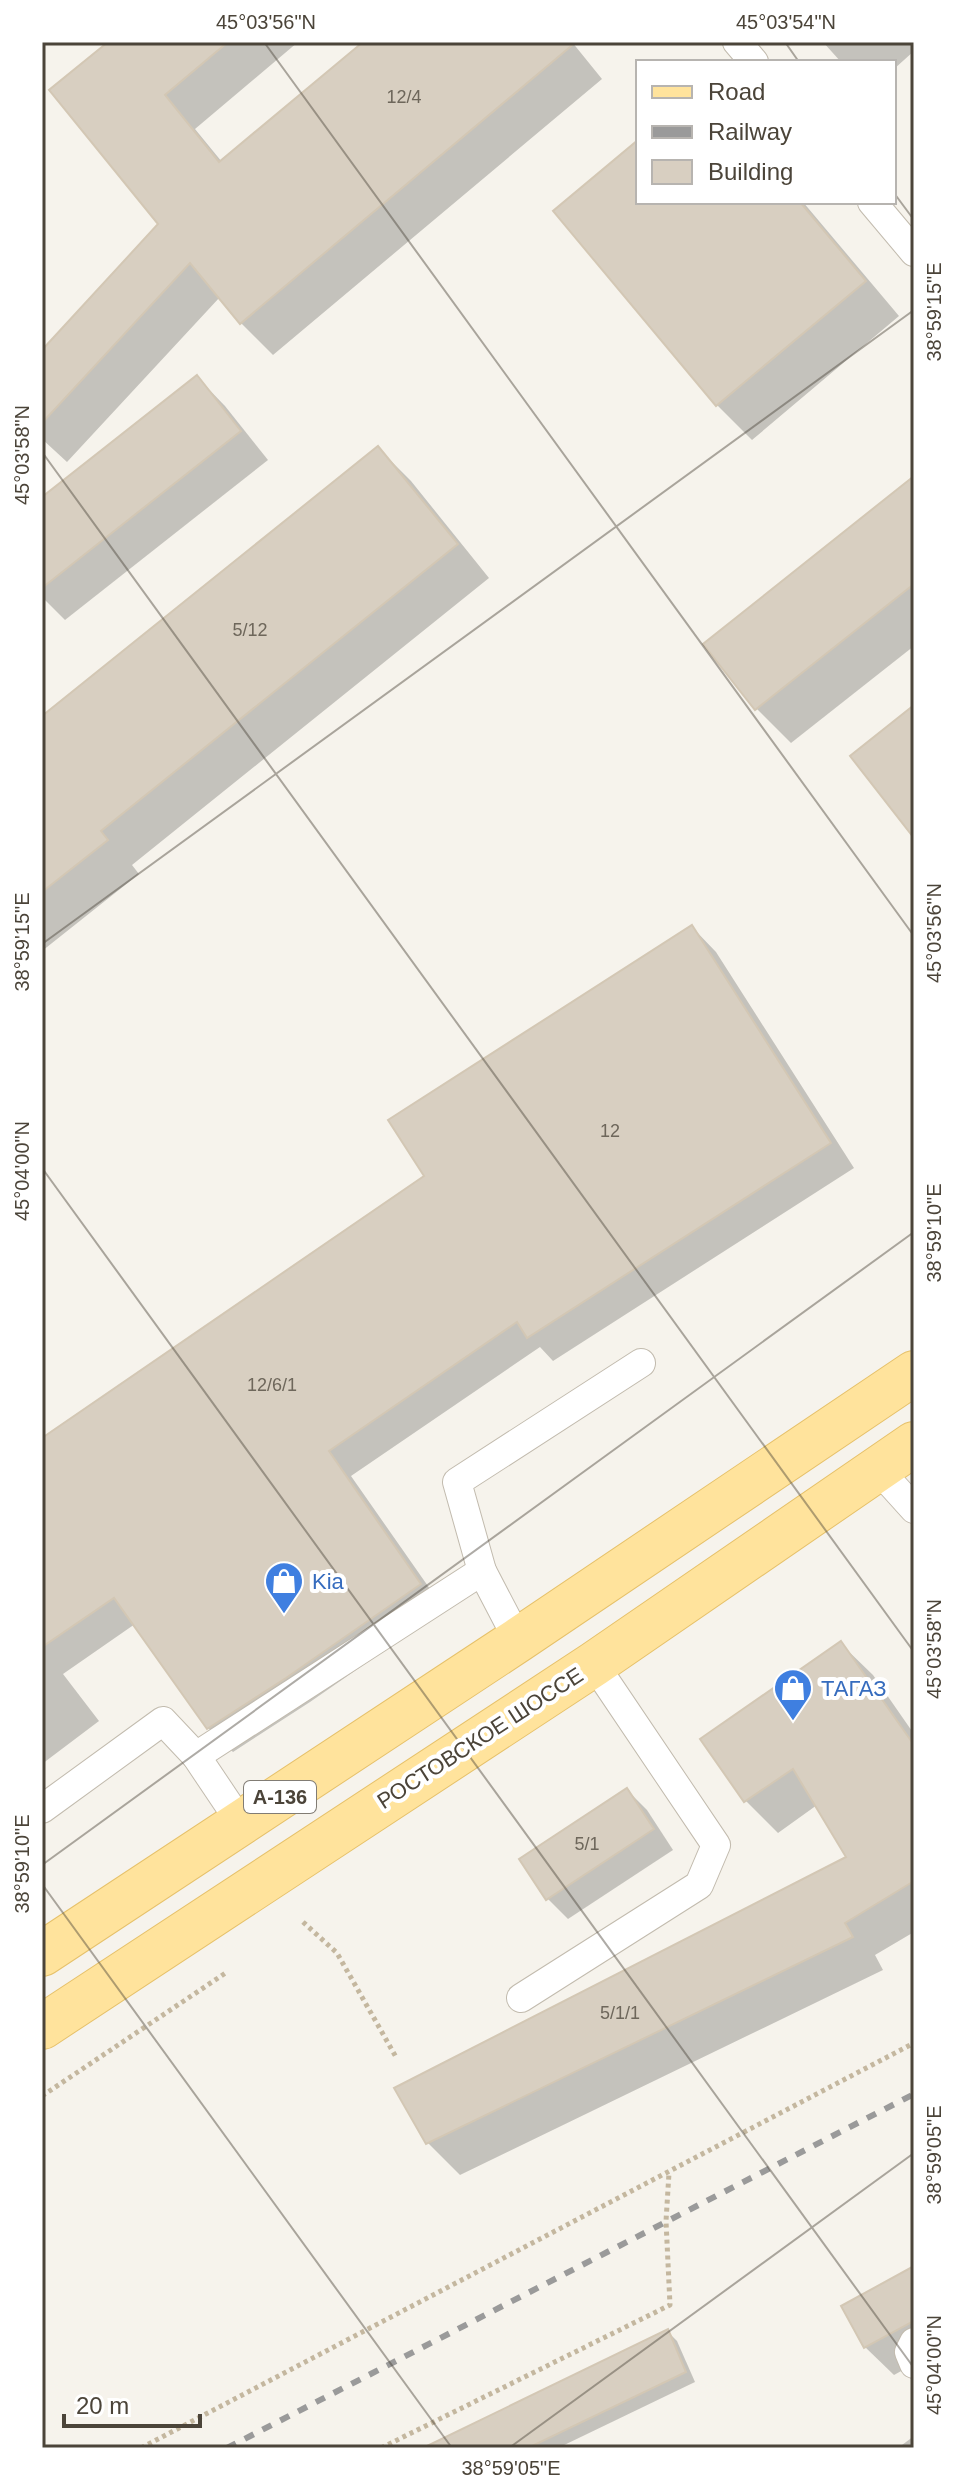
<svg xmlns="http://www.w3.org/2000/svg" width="956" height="2490" font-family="Helvetica,sans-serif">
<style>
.shadow{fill:#0003}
.building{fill:#d8cfc1;stroke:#d3c7b4;stroke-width:2}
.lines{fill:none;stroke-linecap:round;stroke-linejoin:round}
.lane-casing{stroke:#c2bbae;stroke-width:30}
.primary-casing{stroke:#e6c16a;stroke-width:46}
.path{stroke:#c4b79f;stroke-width:5;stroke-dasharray:4 4;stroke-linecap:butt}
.lane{stroke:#fff;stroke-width:28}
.primary{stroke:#ffe39c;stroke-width:44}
.rail{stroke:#9a9a9a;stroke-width:6;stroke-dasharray:10 10;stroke-linecap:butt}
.ticks{fill:none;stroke:#4b4439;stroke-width:2;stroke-opacity:0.45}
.labels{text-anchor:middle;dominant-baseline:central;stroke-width:8;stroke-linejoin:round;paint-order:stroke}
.number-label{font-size:18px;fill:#6e675b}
.shield{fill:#fff;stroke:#817c74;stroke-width:2}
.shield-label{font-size:20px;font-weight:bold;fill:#4b4439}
.shop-label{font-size:22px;fill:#366cbe;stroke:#fff;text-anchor:start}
.street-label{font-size:22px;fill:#4b4439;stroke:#fff}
.neatline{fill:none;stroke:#4b4439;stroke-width:3}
.ticks-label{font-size:20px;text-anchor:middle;fill:#4b4439}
</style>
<rect width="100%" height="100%" fill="#f6f3ec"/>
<!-- shadow -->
<g class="shadow">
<path d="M 111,42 L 298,42 L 195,129 L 222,162 L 366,42 L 572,42 L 602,79 L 273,355 L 241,323 L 220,297 L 67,462 L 42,439 L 42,353 L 161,224 Z"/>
<path d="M 823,42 L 914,42 L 914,51 L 894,69 L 894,62 L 841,62 Z"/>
<path d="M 638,142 L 638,202 L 803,202 L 899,316 L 752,440 L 717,405 L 555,211 Z"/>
<path d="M 197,377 L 225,406 L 268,460 L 65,620 L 42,597 L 42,499 Z"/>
<path d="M 378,448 L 411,481 L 489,578 L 132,865 L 139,874 L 42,951 L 42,725 Z"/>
<path d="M 914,479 L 914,646 L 791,743 L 756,708 Z"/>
<path d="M 692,927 L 716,952 L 854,1168 L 553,1361 L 540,1347 L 351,1476 L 444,1609 L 310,1702 L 233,1752 L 208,1728 L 135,1624 L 63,1674 L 99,1721 L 42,1764 L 42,1441 L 427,1177 Z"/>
<path d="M 841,1644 L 873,1675 L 914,1734 L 914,1932 L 875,1955 L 883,1970 L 460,2175 L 428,2143 L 397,2089 L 849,1858 L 817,1805 L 778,1833 L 746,1801 L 703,1739 Z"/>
<path d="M 627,1790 L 647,1810 L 673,1850 L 568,1919 L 548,1899 Z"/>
<path d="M 914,2269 L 914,2364 L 894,2375 L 865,2347 Z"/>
<path d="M 667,2331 L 677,2341 L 695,2382 L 558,2448 L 428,2448 Z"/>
<path d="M 914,2436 L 914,2448 L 898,2448 Z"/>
</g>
<!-- building -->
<g class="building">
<path d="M 108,42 L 228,42 L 165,95 L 219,162 L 363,42 L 576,42 L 240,324 L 190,263 L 42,423 L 42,350 L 158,224 L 49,90 Z"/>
<path d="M 638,140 L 638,202 L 800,202 L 866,281 L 716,406 L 553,211 Z"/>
<path d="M 197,375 L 241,431 L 42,588 L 42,497 Z"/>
<path d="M 378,446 L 458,544 L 101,831 L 108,840 L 42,892 L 42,716 Z"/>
<path d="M 914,476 L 914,584 L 755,710 L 703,644 Z"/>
<path d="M 914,705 L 914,838 L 850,756 Z"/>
<path d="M 692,925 L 831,1143 L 527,1338 L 517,1322 L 329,1451 L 421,1584 L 286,1678 L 207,1729 L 114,1598 L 42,1647 L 42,1438 L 424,1176 L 388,1120 Z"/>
<path d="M 841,1641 L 914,1745 L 914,1881 L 845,1923 L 853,1937 L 426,2144 L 394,2088 L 846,1857 L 793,1769 L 744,1802 L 700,1739 Z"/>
<path d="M 627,1788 L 654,1829 L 546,1900 L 519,1859 Z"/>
<path d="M 914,2266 L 914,2321 L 864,2348 L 841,2306 Z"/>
<path d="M 668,2329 L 686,2372 L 528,2448 L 423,2448 Z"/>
</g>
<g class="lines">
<!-- lane casing -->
<g class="lane-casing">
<g id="lane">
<path d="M 737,42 L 754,62"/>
<path d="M 872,202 L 914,252"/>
<path d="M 877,1468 L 914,1509"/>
<path d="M 482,1571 L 457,1482 L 641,1363"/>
<path d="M 196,1756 L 241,1823"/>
<path d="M 42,1809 L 163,1721 L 196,1756 L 482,1571 L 518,1640"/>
<path d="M 521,1998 L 699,1885 L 716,1845 L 594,1664"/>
<path d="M 914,2342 L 909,2352 L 914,2364"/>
</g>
</g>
<!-- primary casing -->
<g class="primary-casing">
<g id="primary">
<path d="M 42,1954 L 518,1640 L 914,1373"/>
<path d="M 42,2027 L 594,1664 L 914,1444"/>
</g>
</g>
<!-- path -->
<g class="path">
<path d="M 303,1922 L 337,1953 L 396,2057"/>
<path d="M 42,2096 L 227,1972"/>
<path d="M 141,2448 L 914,2043"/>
<path d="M 381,2448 L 670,2305 L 666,2221 L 669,2173"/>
</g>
<!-- lane -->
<use href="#lane" class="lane"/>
<!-- primary -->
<use href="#primary" class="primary"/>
<!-- rail -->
<path class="rail" d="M 227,2448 L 914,2094"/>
</g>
<!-- ticks -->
<path class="ticks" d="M 264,42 L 914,936M 785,42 L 799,62M 894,193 L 914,220M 42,452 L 914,1652M 42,944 L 914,310M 42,1168 L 914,2368M 42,1865 L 914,1232M 42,1884 L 452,2448M 509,2448 L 914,2153"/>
<!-- icons -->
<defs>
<g id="shop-pin" transform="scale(2)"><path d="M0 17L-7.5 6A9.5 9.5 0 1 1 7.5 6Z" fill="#3f7fe0" stroke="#fff"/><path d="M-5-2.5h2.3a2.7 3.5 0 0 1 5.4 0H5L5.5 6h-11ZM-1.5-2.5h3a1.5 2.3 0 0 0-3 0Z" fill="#fff"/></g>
</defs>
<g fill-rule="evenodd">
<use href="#shop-pin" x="284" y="1581"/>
<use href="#shop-pin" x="793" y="1688"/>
</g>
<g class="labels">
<!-- number labels -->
<g class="number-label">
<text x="404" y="97">12/4</text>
<text x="250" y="630">5/12</text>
<text x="610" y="1131">12</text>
<text x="272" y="1385">12/6/1</text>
<text x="587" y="1844">5/1</text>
<text x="620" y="2013">5/1/1</text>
</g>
<!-- shield labels -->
<rect class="shield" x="244" y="1781" width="72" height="32" rx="6"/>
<g class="shield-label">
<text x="280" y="1797">А-136</text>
</g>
<!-- shop labels -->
<g class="shop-label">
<text x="312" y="1581">Kia</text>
<text x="821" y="1688">ТАГАЗ</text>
</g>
<!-- street labels -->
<g class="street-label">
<text transform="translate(480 1738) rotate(-33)">РОСТОВСКОЕ ШОССЕ</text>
</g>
</g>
<!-- border -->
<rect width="956" height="2490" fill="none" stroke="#ffffff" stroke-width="88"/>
<!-- legend -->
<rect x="636" y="60" width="260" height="144" fill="#ffffff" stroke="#b7b4b0" stroke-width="2"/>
<rect x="652" y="86" width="40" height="12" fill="#ffe39c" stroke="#b7b4b0" stroke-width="2"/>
<text x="708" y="100" font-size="24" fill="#4b4439">Road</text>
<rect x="652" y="126" width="40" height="12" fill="#9a9a9a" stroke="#b7b4b0" stroke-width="2"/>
<text x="708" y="140" font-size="24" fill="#4b4439">Railway</text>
<rect x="652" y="160" width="40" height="24" fill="#d8cfc1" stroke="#b7b4b0" stroke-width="2"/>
<text x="708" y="180" font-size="24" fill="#4b4439">Building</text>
<!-- scale -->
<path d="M64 2414v12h136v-12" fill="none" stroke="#4b4439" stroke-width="4"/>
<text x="76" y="2414" font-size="24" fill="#4b4439" stroke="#ffffff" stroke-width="6" paint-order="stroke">20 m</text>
<rect x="44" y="44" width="868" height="2402" class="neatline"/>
<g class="ticks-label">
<text x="266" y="29">45°03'56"N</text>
<text x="786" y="29">45°03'54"N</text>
<text transform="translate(934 312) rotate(-90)" y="7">38°59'15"E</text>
<text transform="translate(22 455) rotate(-90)" y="7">45°03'58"N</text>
<text transform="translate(934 933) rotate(-90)" y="7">45°03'56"N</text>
<text transform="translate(22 942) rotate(-90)" y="7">38°59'15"E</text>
<text transform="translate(22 1171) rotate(-90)" y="7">45°04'00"N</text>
<text transform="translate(934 1233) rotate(-90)" y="7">38°59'10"E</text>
<text transform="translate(934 1649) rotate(-90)" y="7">45°03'58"N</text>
<text transform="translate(22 1864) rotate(-90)" y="7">38°59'10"E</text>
<text transform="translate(934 2155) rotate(-90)" y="7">38°59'05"E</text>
<text transform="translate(934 2365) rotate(-90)" y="7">45°04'00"N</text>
<text x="511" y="2475">38°59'05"E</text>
</g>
</svg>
